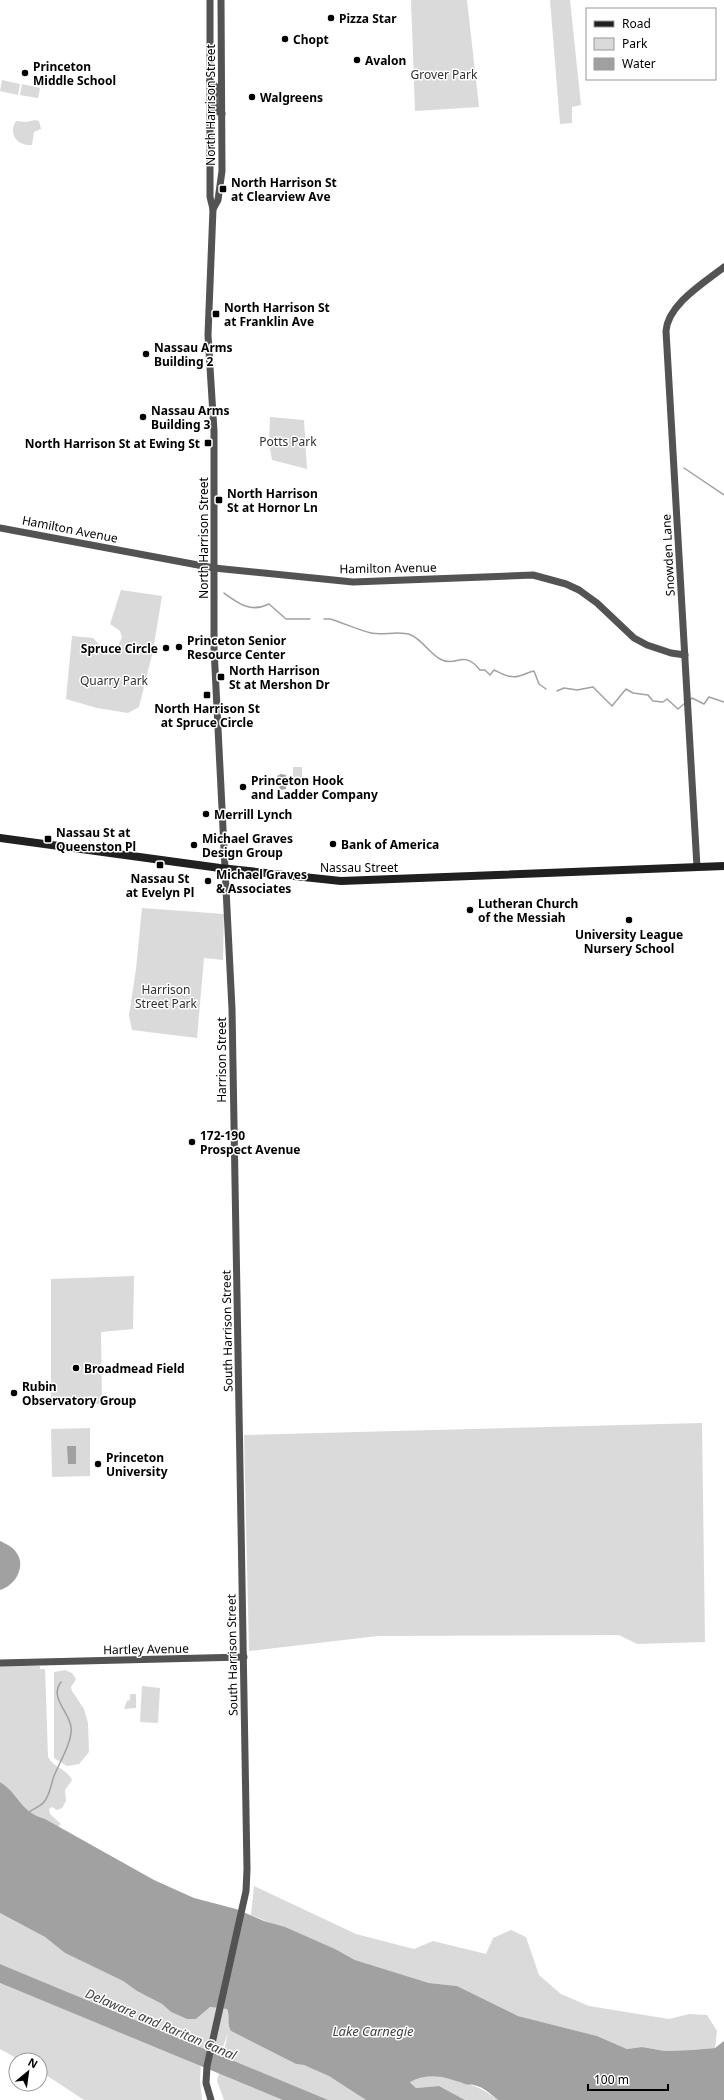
<svg xmlns="http://www.w3.org/2000/svg" width="724" height="2100" font-family="'Noto Sans',sans-serif">
<style>
.green{fill:#dadada}
.water{fill:#a1a1a1}
.lines{fill:none;stroke-linecap:round;stroke-linejoin:round}
.stream{stroke:#a1a1a1;stroke-width:1.5}
.tertiary{stroke:#535353;stroke-width:7}
.secondary{stroke:#202020;stroke-width:8}
.poi-dot{fill:#000;stroke:#fff;stroke-width:1.5}
.labels{text-anchor:middle;dominant-baseline:central;stroke-width:3;stroke-linejoin:round;paint-order:stroke}
.poi-label{font-size:12px;font-weight:bold;fill:#000;stroke:#fff;text-anchor:start}
.park-label{font-size:12px;fill:#313131;stroke:#fff}
.street-label{font-size:12px;fill:#000;stroke:#fff}
.water-label{font-size:13px;font-style:italic;fill:#424242;stroke:#fff}
</style>
<rect width="100%" height="100%" fill="#fff"/>
<!-- green -->
<g class="green">
<path d="M 411,0 L 467,0 L 479,107 L 415,111 Z"/>
<path d="M 550,0 L 570,0 L 581,105 L 572,107 L 572,123 L 560,124 Z"/>
<path d="M 2,80 L 20,84 L 18,95 L 0,91 Z"/>
<path d="M 22,84 L 40,88 L 38,98 L 20,95 Z"/>
<path d="M 35,120 L 39,121 L 41,129 L 34,132 L 32,145 C 17,146 8,134 16,121 L 26,122 Z"/>
<path d="M 270,417 L 304,420 L 307,469 L 272,460 L 269,443 Z"/>
<path d="M 121,590 L 162,596 L 153,651 L 139,707 L 128,713 L 97,708 L 66,699 L 72,636 L 93,638 L 102,647 L 113,649 L 118,646 L 122,637 L 120,631 L 110,624 Z"/>
<path d="M 293,767 L 302,767 L 302,785 L 293,786 Z"/>
<path d="M 142,908 L 224,914 L 223,960 L 204,958 L 197,1038 L 132,1030 L 129,1015 L 136,969 Z"/>
<path d="M 134,1276 L 133,1329 L 101,1332 L 102,1404 L 51,1403 L 51,1279 Z"/>
<path d="M 702,1423 L 705,1642 L 637,1644 L 619,1635 L 378,1636 L 249,1651 L 244,1435 Z"/>
<path d="M 90,1428 L 90,1476 L 52,1477 L 51,1429 Z"/>
<path d="M 0,1665 L 40,1666 L 40,1669 L 45,1669 L 48,1757 C 54,1768 67,1769 72,1780 L 65,1790 L 66,1801 L 62,1808 L 57,1810 L 52,1807 L 49,1809 L 50,1814 L 61,1824 L 58,1827 C 47,1820 33,1817 23,1807 C 14,1799 10,1788 0,1782 Z"/>
<path d="M 65,1670 L 72,1673 L 76,1679 L 71,1687 L 72,1691 L 84,1709 L 88,1723 L 89,1752 L 79,1764 L 67,1766 L 54,1758 L 54,1672 Z"/>
<path d="M 142,1686 L 160,1688 L 158,1723 L 140,1722 Z"/>
<path d="M 130,1694 L 136,1694 L 136,1708 L 124,1709 L 127,1701 L 130,1700 Z"/>
<path d="M 254,1886 L 356,1934 L 414,1949 L 433,1941 L 486,1954 L 493,1938 L 511,1930 L 526,1937 L 539,1975 L 561,1994 L 589,2006 L 669,2019 L 689,2014 L 707,2015 L 717,2031 L 715,2048 L 692,2050 L 665,2051 L 642,2047 L 627,2049 L 597,2036 L 518,2016 L 457,1986 L 429,1983 L 355,1960 L 335,1949 L 251,1915 Z"/>
<path d="M 0,1913 L 45,1937 L 65,1953 L 123,1981 L 137,1991 L 162,2004 L 171,2012 L 187,2019 L 196,2019 L 210,2007 L 227,2009 L 231,2031 L 296,2064 C 321,2066 346,2087 366,2100 L 224,2100 L 217,2081 L 228,2033 L 220,2055 L 0,1964 Z"/>
<path d="M 0,1983 L 97,2023 L 201,2063 L 200,2080 L 202,2100 L 84,2100 L 40,2071 L 40,2060 L 20,2060 L 0,2049 Z"/>
<path d="M 440,2075 C 461,2081 481,2086 498,2100 L 465,2100 L 439,2086 L 416,2088 L 410,2081 L 427,2076 Z"/>
</g>
<!-- water -->
<g class="water">
<path d="M 281,774 L 286,775 L 286,789 L 280,790 L 277,776 Z"/>
<path d="M 67,1446 L 76,1446 L 76,1464 L 68,1464 Z"/>
<path d="M 0,1541 C 6,1544 12,1546 16,1552 C 27,1566 15,1586 0,1590 Z"/>
<path d="M 0,1782 C 19,1794 20,1812 45,1819 L 154,1880 L 194,1898 L 236,1909 L 264,1921 L 285,1927 L 335,1949 L 355,1960 L 429,1983 L 457,1986 L 518,2016 L 597,2036 L 627,2049 L 642,2047 L 665,2051 L 692,2050 L 715,2048 L 724,2041 L 724,2100 L 498,2100 C 491,2094 483,2087 474,2085 C 471,2084 468,2085 465,2084 C 445,2077 430,2072 410,2082 L 416,2088 L 439,2086 L 465,2100 L 366,2100 L 329,2076 L 304,2065 L 296,2064 L 231,2031 C 227,2025 230,2016 227,2009 L 210,2007 L 196,2019 L 187,2019 L 171,2012 L 162,2004 L 137,1991 L 123,1981 L 65,1953 L 45,1937 L 0,1913 Z"/>
<path d="M 0,1964 L 328,2100 L 283,2100 L 0,1983 Z"/>
</g>
<g class="lines">
<!-- stream -->
<g class="stream">
<path d="M 684,468 L 724,495"/>
<path d="M 224,593 C 239,604 251,613 269,604 L 286,619 L 310,619"/>
<path d="M 324,619 L 330,619 C 344,623 358,630 371,633 C 384,636 398,630 411,635 C 424,641 429,654 442,660 C 457,667 463,649 480,670 L 485,670 L 490,675 L 494,670 C 501,673 510,679 519,676 C 524,675 528,672 534,671 L 539,684 L 546,689"/>
<path d="M 557,691 L 564,688 L 577,690 L 593,687 L 612,706 L 626,689 L 633,693 L 648,695 L 653,701 L 663,702 L 667,699 L 678,709 L 685,703"/>
<path d="M 690,700 L 692,698 L 704,704 L 709,697 L 724,702"/>
<path d="M 29,1812 C 33,1809 41,1806 44,1802 C 50,1795 51,1784 54,1776 C 59,1763 73,1741 71,1727 C 69,1711 49,1698 61,1682"/>
</g>
<!-- tertiary -->
<g class="tertiary">
<path d="M 210,0 L 210,197 L 213,209 L 208,335 L 214,431 L 214,648 L 232,1009 L 247,1869 L 246,1891 L 207,2066 L 206,2083 L 211,2100"/>
<path d="M 210,81 L 215,86 C 215,96 211,110 222,114"/>
<path d="M 213,209 L 218,200 L 222,171 L 221,0"/>
<path d="M 0,528 L 214,568 L 353,582 L 533,575 L 566,584 L 579,590 L 597,603 L 634,638 L 647,645 L 671,653 L 685,655"/>
<path d="M 697,867 L 666,331 C 668,304 704,283 724,267"/>
<path d="M 0,1663 L 244,1657"/>
</g>
<!-- secondary -->
<path class="secondary" d="M 0,838 L 220,868 L 341,881 L 724,866"/>
</g>
<!-- markers -->
<g class="poi-dot">
<circle cx="331" cy="18" r="4"/>
<circle cx="285" cy="39" r="4"/>
<circle cx="357" cy="60" r="4"/>
<circle cx="25" cy="73" r="4"/>
<circle cx="252" cy="97" r="4"/>
<rect x="219" y="185" width="8" height="8" rx="2"/>
<rect x="212" y="310" width="8" height="8" rx="2"/>
<circle cx="146" cy="354" r="4"/>
<circle cx="143" cy="417" r="4"/>
<rect x="204" y="439" width="8" height="8" rx="2"/>
<rect x="215" y="496" width="8" height="8" rx="2"/>
<circle cx="179" cy="647" r="4"/>
<circle cx="166" cy="648" r="4"/>
<rect x="217" y="673" width="8" height="8" rx="2"/>
<rect x="203" y="691" width="8" height="8" rx="2"/>
<circle cx="243" cy="787" r="4"/>
<circle cx="206" cy="814" r="4"/>
<rect x="44" y="835" width="8" height="8" rx="2"/>
<circle cx="333" cy="844" r="4"/>
<circle cx="194" cy="845" r="4"/>
<rect x="156" y="861" width="8" height="8" rx="2"/>
<circle cx="208" cy="881" r="4"/>
<circle cx="470" cy="910" r="4"/>
<circle cx="629" cy="920" r="4"/>
<circle cx="192" cy="1142" r="4"/>
<circle cx="76" cy="1368" r="4"/>
<circle cx="14" cy="1393" r="4"/>
<circle cx="98" cy="1464" r="4"/>
</g>
<g class="labels">
<!-- poi labels -->
<g class="poi-label">
<text x="339" y="18">Pizza Star</text>
<text x="293" y="39">Chopt</text>
<text x="365" y="60">Avalon</text>
<text x="33" y="66">Princeton<tspan x="33" dy="14">Middle School</tspan></text>
<text x="260" y="97">Walgreens</text>
<text x="231" y="182">North Harrison St<tspan x="231" dy="14">at Clearview Ave</tspan></text>
<text x="224" y="307">North Harrison St<tspan x="224" dy="14">at Franklin Ave</tspan></text>
<text x="154" y="347">Nassau Arms<tspan x="154" dy="14">Building 2</tspan></text>
<text x="151" y="410">Nassau Arms<tspan x="151" dy="14">Building 3</tspan></text>
<text x="200" y="443" text-anchor="end">North Harrison St at Ewing St</text>
<text x="227" y="493">North Harrison<tspan x="227" dy="14">St at Hornor Ln</tspan></text>
<text x="187" y="640">Princeton Senior<tspan x="187" dy="14">Resource Center</tspan></text>
<text x="158" y="648" text-anchor="end">Spruce Circle</text>
<text x="229" y="670">North Harrison<tspan x="229" dy="14">St at Mershon Dr</tspan></text>
<text x="207" y="708" text-anchor="middle">North Harrison St<tspan x="207" dy="14">at Spruce Circle</tspan></text>
<text x="251" y="780">Princeton Hook<tspan x="251" dy="14">and Ladder Company</tspan></text>
<text x="214" y="814">Merrill Lynch</text>
<text x="56" y="832">Nassau St at<tspan x="56" dy="14">Queenston Pl</tspan></text>
<text x="202" y="838">Michael Graves<tspan x="202" dy="14">Design Group</tspan></text>
<text x="341" y="844">Bank of America</text>
<text x="216" y="874">Michael Graves<tspan x="216" dy="14">&amp; Associates</tspan></text>
<text x="160" y="878" text-anchor="middle">Nassau St<tspan x="160" dy="14">at Evelyn Pl</tspan></text>
<text x="478" y="903">Lutheran Church<tspan x="478" dy="14">of the Messiah</tspan></text>
<text x="629" y="934" text-anchor="middle">University League<tspan x="629" dy="14">Nursery School</tspan></text>
<text x="200" y="1135">172-190<tspan x="200" dy="14">Prospect Avenue</tspan></text>
<text x="84" y="1368">Broadmead Field</text>
<text x="22" y="1386">Rubin<tspan x="22" dy="14">Observatory Group</tspan></text>
<text x="106" y="1457">Princeton<tspan x="106" dy="14">University</tspan></text>
</g>
<!-- park labels -->
<g class="park-label">
<text x="444" y="74">Grover Park</text>
<text x="288" y="441">Potts Park</text>
<text x="114" y="680">Quarry Park</text>
<text x="166" y="989">Harrison<tspan x="166" dy="14">Street Park</tspan></text>
</g>
<!-- street labels -->
<g class="street-label">
<text transform="translate(210 105) rotate(-90)">North Harrison Street</text>
<text transform="translate(70 529) rotate(11)">Hamilton Avenue</text>
<text transform="translate(203 538) rotate(-90)">North Harrison Street</text>
<text transform="translate(668 555) rotate(-93)">Snowden Lane</text>
<text transform="translate(388 568) rotate(-1)">Hamilton Avenue</text>
<text x="359" y="867">Nassau Street</text>
<text transform="translate(221 1060) rotate(-90)">Harrison Street</text>
<text transform="translate(227 1331) rotate(-91)">South Harrison Street</text>
<text transform="translate(146 1649) rotate(-1)">Hartley Avenue</text>
<text transform="translate(232 1655) rotate(-91)">South Harrison Street</text>
</g>
<!-- water labels -->
<g class="water-label">
<text transform="translate(161 2024) rotate(23)">Delaware and Raritan Canal</text>
<text x="373" y="2031">Lake Carnegie</text>
</g>
</g>
<!-- legend -->
<rect x="586" y="8" width="130" height="72" fill="#ffffff" stroke="#999999"/>
<rect x="594" y="21" width="20" height="6" fill="#202020" stroke="#999999"/>
<text x="622" y="28" font-size="12" fill="#000000">Road</text>
<rect x="594" y="38" width="20" height="12" fill="#dadada" stroke="#999999"/>
<text x="622" y="48" font-size="12" fill="#000000">Park</text>
<rect x="594" y="58" width="20" height="12" fill="#a1a1a1" stroke="#999999"/>
<text x="622" y="68" font-size="12" fill="#000000">Water</text>
<!-- north arrow -->
<g transform="translate(28 2072) rotate(29)"><circle r="19" fill="#ffffff" stroke="#999999"/>
<path d="M0-3L7 15L0 10L-7 15Z" fill="#000000"/>
<text y="-6" font-size="11" font-weight="bold" text-anchor="middle" fill="#000000">N</text>
</g>
<!-- scale -->
<path d="M588 2084v6h80v-6" fill="none" stroke="#000000" stroke-width="2"/>
<text x="594" y="2084" font-size="12" fill="#000000" stroke="#ffffff" stroke-width="3" paint-order="stroke">100 m</text>
</svg>
